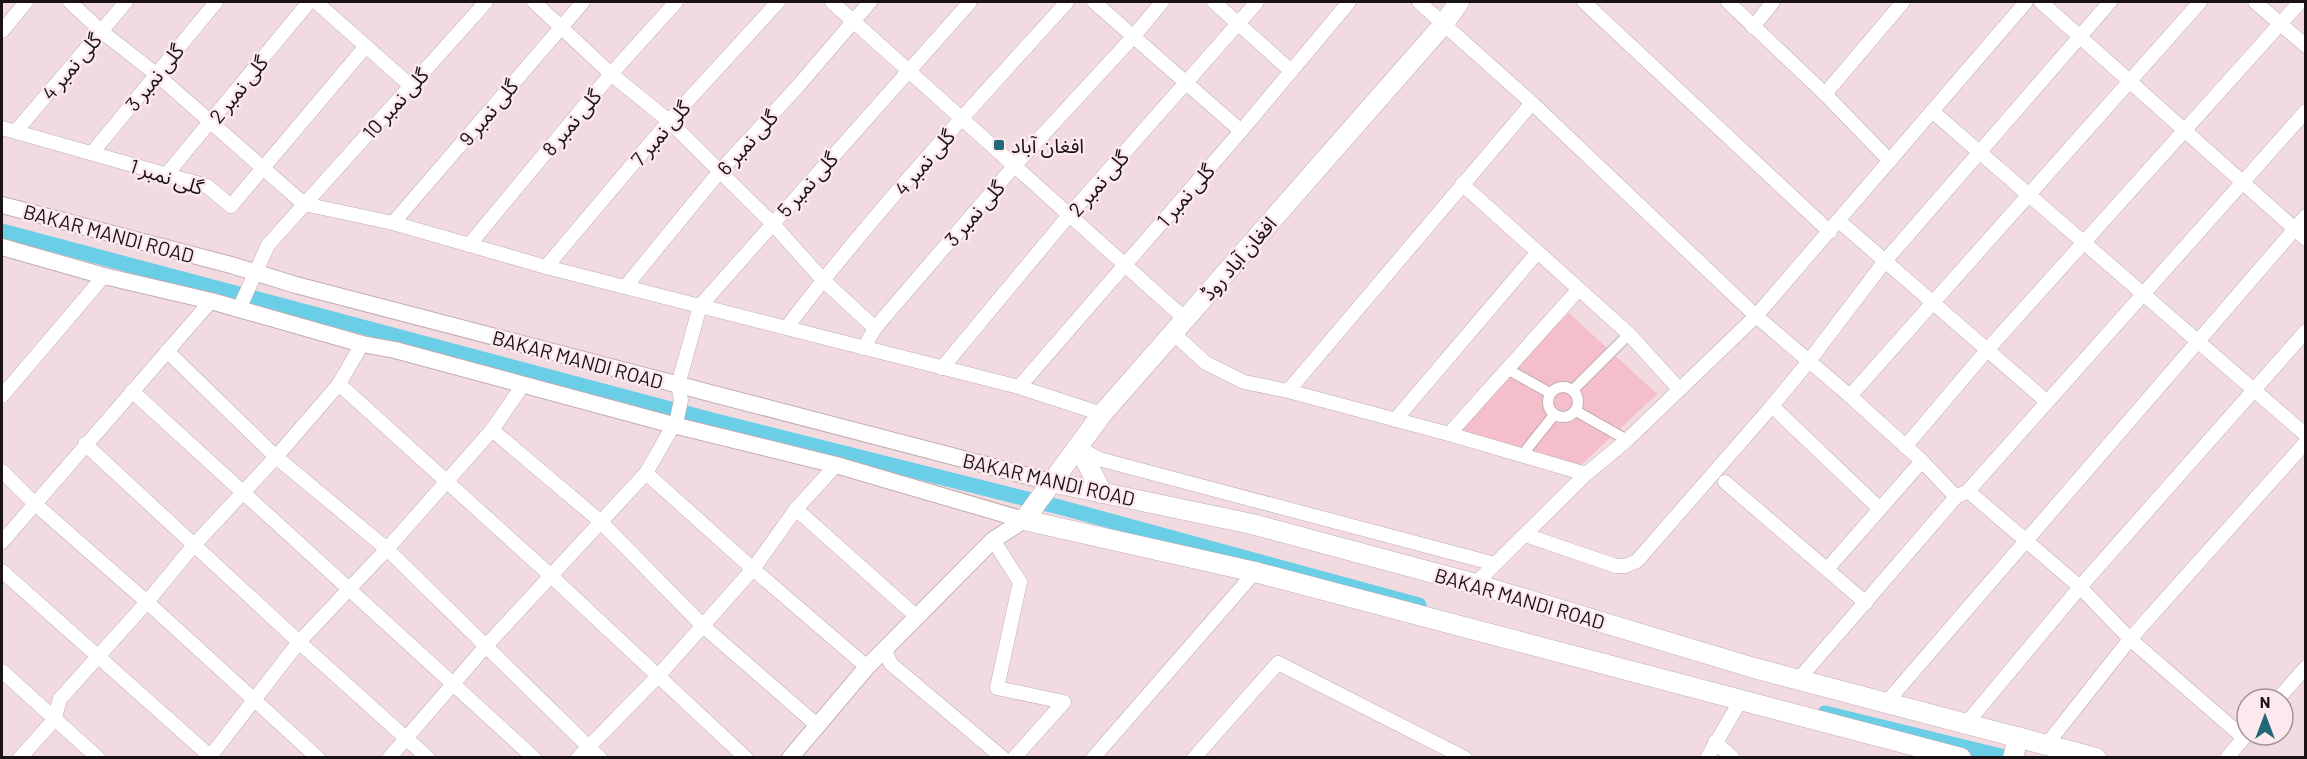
<svg xmlns="http://www.w3.org/2000/svg" width="2307" height="759" font-family="Barlow,'Noto Sans Arabic',sans-serif">
<style>
.green{fill:#f4bfcb}
.lines{fill:none;stroke-linecap:round;stroke-linejoin:round}
.canal{stroke:#6acee7;stroke-width:15}
.pedestrian-casing{stroke:#c2acb0;stroke-width:12}
.minor-casing{stroke:#c2acb0;stroke-width:15}
.tertiary-casing{stroke:#c2acb0;stroke-width:18}
.secondary-casing{stroke:#c2acb0;stroke-width:21}
.pedestrian{stroke:#fff;stroke-width:10}
.minor{stroke:#fff;stroke-width:14}
.tertiary{stroke:#fff;stroke-width:16}
.secondary{stroke:#fff;stroke-width:20}
.poi-dot{fill:#226878;stroke:#fce9ed;stroke-width:2}
.labels{text-anchor:middle;dominant-baseline:central;stroke-width:5;stroke-linejoin:round;paint-order:stroke}
.street-label{font-size:20px;fill:#1a1214;stroke:#fce9ed}
.poi-label{font-size:20px;fill:#1a1214;stroke:#fce9ed;text-anchor:start}
</style>
<rect width="100%" height="100%" fill="#f2dbe0"/>
<!-- green -->
<path class="green" d="M 1569,313 L 1657,394 L 1578,468 L 1447,431 Z"/>
<g class="lines">
<!-- canal -->
<g class="canal">
<path d="M 2,231 L 712,420 L 1063,508 L 1419,605"/>
<path d="M 1825,713 L 2009,758"/>
</g>
<!-- pedestrian casing -->
<g class="pedestrian-casing">
<g id="pedestrian">
<path d="M 1507,369 L 1550,393"/>
<circle cx="1563" cy="402" r="15"/>
<path d="M 1573,390 L 1629,334"/>
<path d="M 1576,411 L 1627,440"/>
<path d="M 1523,454 L 1554,415"/>
</g>
</g>
<!-- minor casing -->
<g class="minor-casing">
<g id="minor">
<path d="M 70,2 L 101,31 L 156,74 L 304,204 L 393,223 L 546,267 L 1019,387 L 1102,414"/>
<path d="M 316,2 L 411,86"/>
<path d="M 534,2 L 611,74 L 669,121 L 772,223 L 823,280 L 875,328"/>
<path d="M 832,2 L 1184,318"/>
<path d="M 1094,2 L 1241,131"/>
<path d="M 1214,2 L 1291,71"/>
<path d="M 1419,2 L 1532,103 L 1756,316 L 1850,396 L 1922,461 L 1956,497"/>
<path d="M 1584,2 L 1830,232"/>
<path d="M 1728,2 L 1825,94 L 1890,161"/>
<path d="M 2041,2 L 2306,239"/>
<path d="M 2255,2 L 2306,46"/>
<path d="M 1753,27 L 1773,2"/>
<path d="M 2,31 L 26,2"/>
<path d="M 1825,94 L 1903,2"/>
<path d="M 1932,111 L 2306,435"/>
<path d="M 2,128 L 207,186 L 231,206 L 366,46"/>
<path d="M 16,131 L 126,2"/>
<path d="M 92,153 L 216,2"/>
<path d="M 166,175 L 309,2"/>
<path d="M 1462,184 L 1629,334 L 1679,389"/>
<path d="M 1839,221 L 2046,401"/>
<path d="M 393,223 L 583,2"/>
<path d="M 469,245 L 611,74 L 676,2"/>
<path d="M 546,267 L 669,121 L 778,2"/>
<path d="M 626,286 L 720,171 L 798,86 L 870,2"/>
<path d="M 239,309 L 268,245 L 486,2"/>
<path d="M 787,327 C 873,213 971,108 1067,2"/>
<path d="M 1173,333 L 1206,363 L 1244,382 L 1288,391 L 1449,434 L 1586,474"/>
<path d="M 864,348 L 875,328 L 1015,165 L 1133,37 L 1162,2"/>
<path d="M 167,351 L 276,457 L 387,549 L 600,758"/>
<path d="M 942,368 L 1070,214 L 1257,2"/>
<path d="M 339,384 L 550,575 L 746,758"/>
<path d="M 1019,387 L 1241,131 L 1349,2"/>
<path d="M 132,391 L 534,758"/>
<path d="M 1288,391 L 1532,103"/>
<path d="M 2,396 L 104,276"/>
<path d="M 1850,396 L 2200,2"/>
<path d="M 1772,406 L 1880,509"/>
<path d="M 1395,420 L 1537,253"/>
<path d="M 492,430 L 600,521 L 703,626 L 818,726"/>
<path d="M 1449,434 L 1579,289"/>
<path d="M 85,444 L 299,642 L 428,758"/>
<path d="M 1905,447 L 1987,350 L 2300,2"/>
<path d="M 1080,448 L 1099,459 L 1495,564"/>
<path d="M 2,471 L 34,503 L 147,602 L 318,758"/>
<path d="M 646,473 L 753,569 L 867,667"/>
<path d="M 1725,482 L 1866,603"/>
<path d="M 1968,491 L 2080,587 L 2130,639 L 2244,738"/>
<path d="M 796,509 L 917,617"/>
<path d="M 1525,535 L 1616,566 L 1625,566 L 1637,561 L 1772,406 L 1809,361 L 1885,261 L 2110,2"/>
<path d="M 993,540 L 1020,582 L 997,688 L 1064,702 L 1014,758"/>
<path d="M 2,542 L 211,301"/>
<path d="M 1828,568 L 1922,461"/>
<path d="M 2,571 L 212,758"/>
<path d="M 1475,584 L 1586,474 L 1627,440 L 1756,316 L 2026,2"/>
<path d="M 884,649 L 891,664 L 1003,758"/>
<path d="M 2,671 L 98,758"/>
<path d="M 1798,680 L 1956,497 L 1968,491 L 2306,111"/>
<path d="M 2278,699 L 2306,667"/>
<path d="M 1886,703 L 2306,216"/>
<path d="M 1966,724 L 2080,587 L 2306,331"/>
<path d="M 1715,742 L 1733,758"/>
<path d="M 2047,744 L 2130,639 L 2306,442"/>
<path d="M 20,758 L 54,720 L 60,699 L 147,602 L 194,545 L 276,457 L 339,384 L 362,344"/>
<path d="M 209,758 L 299,642 L 387,549 L 492,430 L 523,385"/>
<path d="M 389,758 L 485,647 L 646,473 L 677,419 L 681,400 L 678,385 L 700,306 L 970,2"/>
<path d="M 578,758 L 659,675 L 753,569 L 796,509 L 836,465"/>
<path d="M 1093,758 L 1255,572"/>
<path d="M 1194,758 L 1278,663 L 1465,758"/>
<path d="M 1707,758 L 1741,700"/>
<path d="M 2227,758 L 2247,734"/>
</g>
</g>
<!-- tertiary casing -->
<g class="tertiary-casing">
<g id="tertiary">
<path d="M 2,205 L 231,265 L 296,285 L 1051,482"/>
<path d="M 2,247 L 104,276 L 211,301 L 362,344 L 395,350 L 673,425 L 836,465 L 1024,520"/>
<path d="M 790,758 L 867,667 L 993,540 L 1024,520"/>
</g>
</g>
<!-- secondary casing -->
<g class="secondary-casing">
<g id="secondary">
<path d="M 1459,2 L 1443,25 L 1102,414 L 1024,520 L 1255,572 L 1961,758"/>
<path d="M 1079,447 L 1102,493"/>
<path d="M 1051,482 L 1252,524 L 1475,584 L 1754,668 L 2096,758"/>
<path d="M 2013,758 L 2018,737"/>
</g>
</g>
<!-- pedestrian -->
<use href="#pedestrian" class="pedestrian"/>
<!-- minor -->
<use href="#minor" class="minor"/>
<!-- tertiary -->
<use href="#tertiary" class="tertiary"/>
<!-- secondary -->
<use href="#secondary" class="secondary"/>
</g>
<!-- markers -->
<rect class="poi-dot" x="993" y="139" width="12" height="12" rx="3"/>
<g class="labels">
<!-- street labels -->
<g class="street-label">
<text transform="translate(71 66) rotate(-50)">گلی نمبر 4</text>
<text transform="translate(154 77) rotate(-51)">گلی نمبر 3</text>
<text transform="translate(238 89) rotate(-51)">گلی نمبر 2</text>
<text transform="translate(395 103) rotate(-48)">گلی نمبر 10</text>
<text transform="translate(488 112) rotate(-50)">گلی نمبر 9</text>
<text transform="translate(571 122) rotate(-50)">گلی نمبر 8</text>
<text transform="translate(660 133) rotate(-49)">گلی نمبر 7</text>
<text transform="translate(747 142) rotate(-48)">گلی نمبر 6</text>
<text transform="translate(924 162) rotate(-49)">گلی نمبر 4</text>
<text transform="translate(167 176) rotate(18)">گلی نمبر 1</text>
<text transform="translate(1098 183) rotate(-49)">گلی نمبر 2</text>
<text transform="translate(807 184) rotate(-48)">گلی نمبر 5</text>
<text transform="translate(1185 195) rotate(-49)">گلی نمبر 1</text>
<text transform="translate(974 213) rotate(-49)">گلی نمبر 3</text>
<text transform="translate(109 233) rotate(15)">BAKAR MANDI ROAD</text>
<text transform="translate(1238 258) rotate(-49)">افغان آباد روڈ</text>
<text transform="translate(578 359) rotate(15)">BAKAR MANDI ROAD</text>
<text transform="translate(1049 479) rotate(13)">BAKAR MANDI ROAD</text>
<text transform="translate(1520 598) rotate(16)">BAKAR MANDI ROAD</text>
</g>
<!-- poi labels -->
<g class="poi-label">
<text x="1011" y="145">افغان آباد</text>
</g>
</g>
<!-- border -->
<rect width="2307" height="759" fill="none" stroke="#1a1214" stroke-width="6"/>
<!-- north arrow -->
<g transform="translate(2265 717)"><circle r="28" fill="#fce9ed" stroke="#a29396" stroke-width="1.5"/>
<path d="M0-4.5L10 22L0 15L-10 22Z" fill="#226878"/>
<text y="-9" font-size="16" font-weight="bold" text-anchor="middle" fill="#1a1214">N</text>
</g>
</svg>
